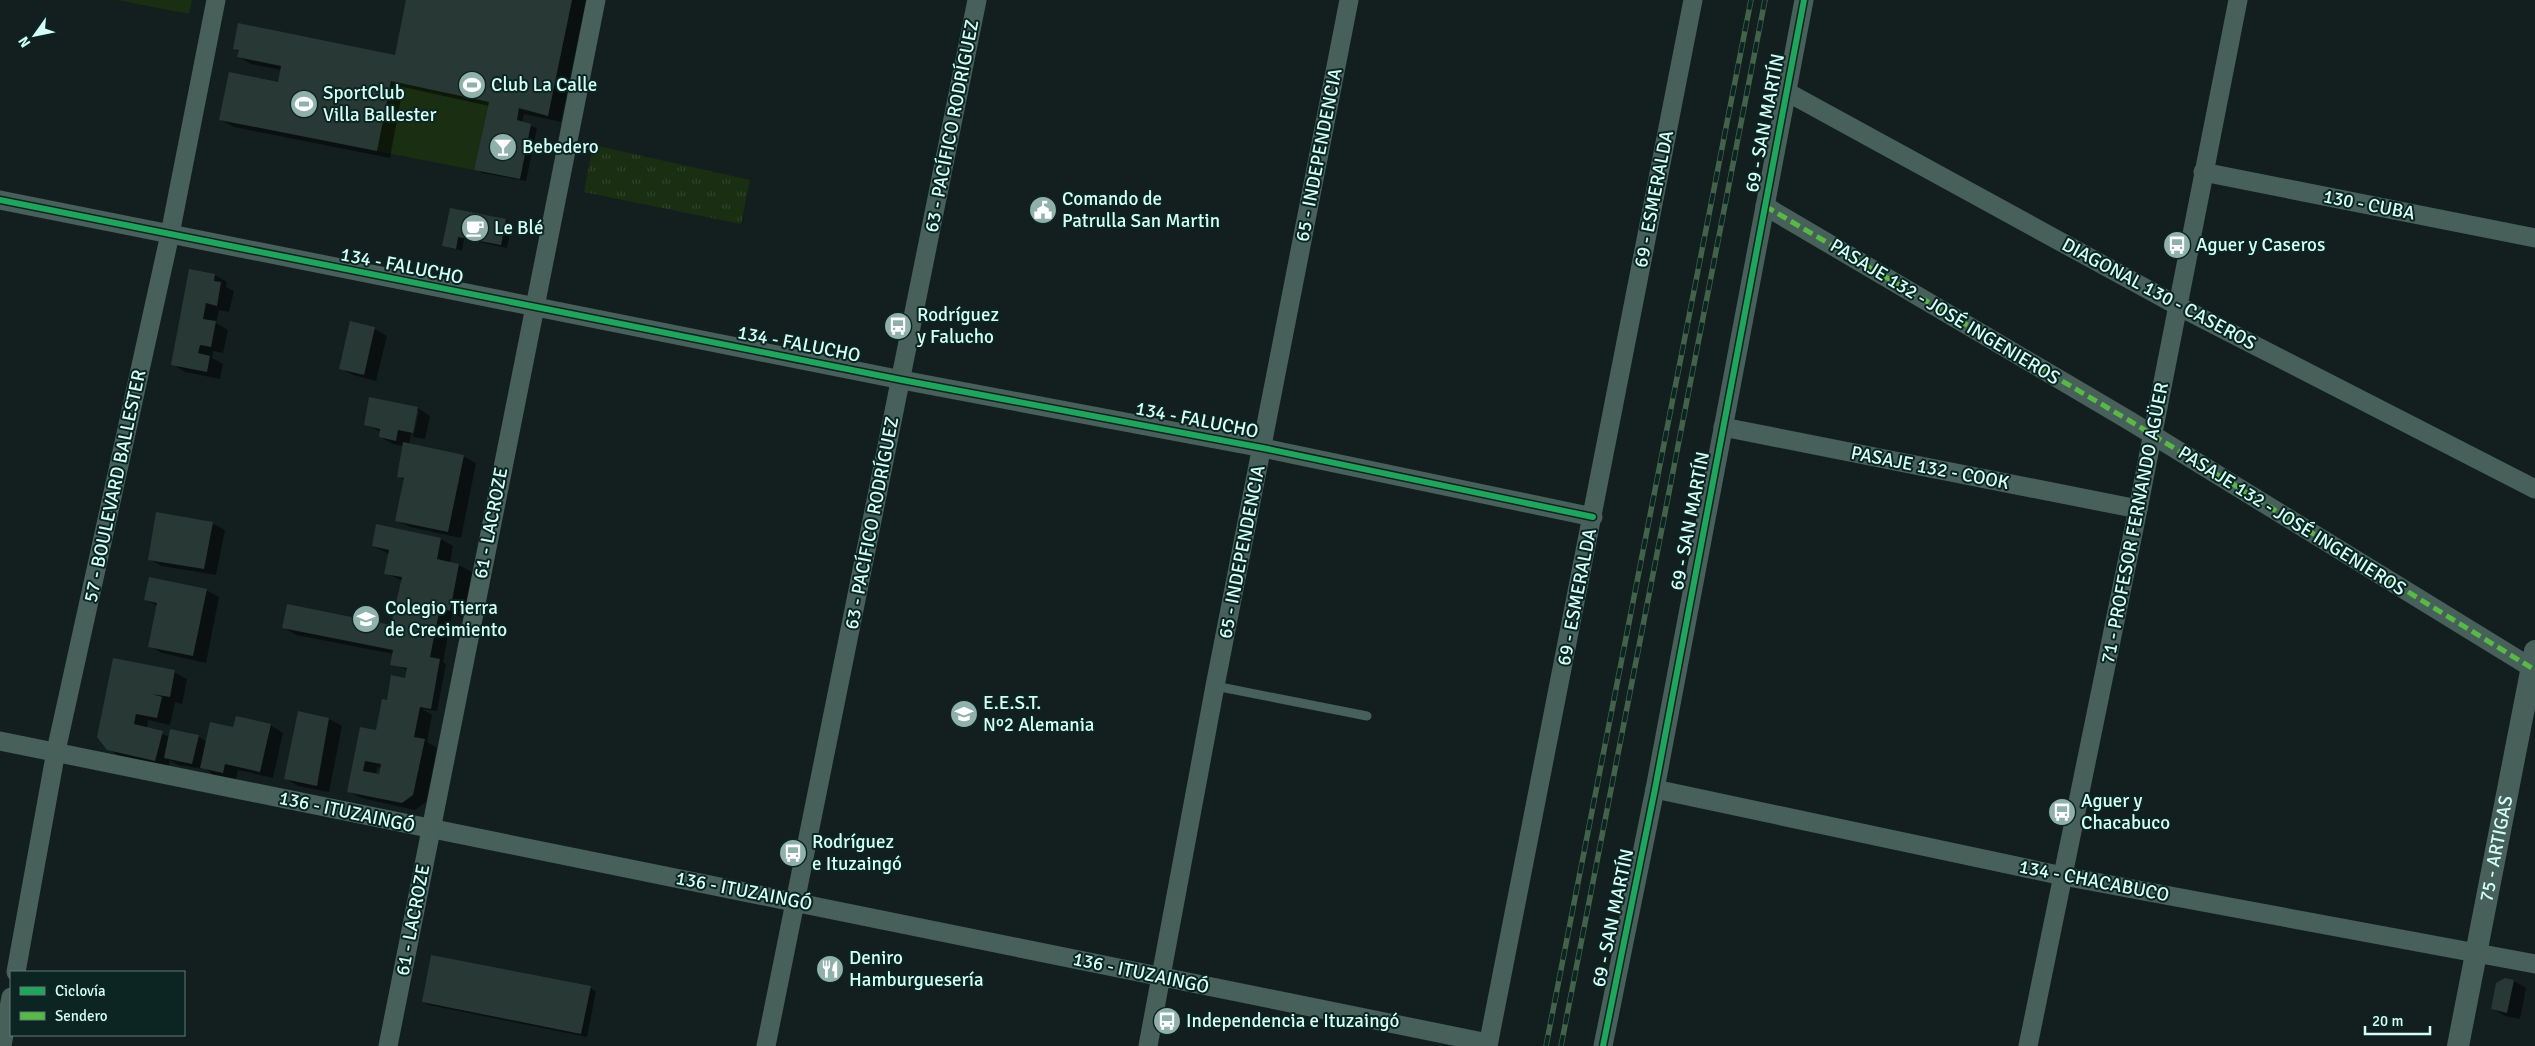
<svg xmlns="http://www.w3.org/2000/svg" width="2535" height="1046" font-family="Signika,sans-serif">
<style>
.grass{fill:url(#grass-tufts)}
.pitch{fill:#1a2e12}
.shadow{fill:#0007;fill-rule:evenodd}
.building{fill:#283835;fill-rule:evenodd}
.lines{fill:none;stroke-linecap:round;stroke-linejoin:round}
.service{stroke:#47605a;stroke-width:9}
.minor{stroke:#47605a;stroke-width:19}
.tertiary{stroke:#47605a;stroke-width:22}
.rail-casing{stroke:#426249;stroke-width:5.5}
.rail{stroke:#0d2522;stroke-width:4;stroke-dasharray:11;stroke-linecap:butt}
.quiet{stroke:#58b947;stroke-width:5;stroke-dasharray:10 5;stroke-linecap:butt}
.cycleway-casing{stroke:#0d2522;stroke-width:9}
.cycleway{stroke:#20a55d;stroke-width:6}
.labels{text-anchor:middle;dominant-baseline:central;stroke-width:4;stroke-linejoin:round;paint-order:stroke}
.poi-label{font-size:19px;fill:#d2fff6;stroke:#0d2522;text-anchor:start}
.street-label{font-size:19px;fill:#d2fff6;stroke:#0d2522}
</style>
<defs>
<pattern id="grass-tufts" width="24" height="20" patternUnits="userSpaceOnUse" patternTransform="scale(1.25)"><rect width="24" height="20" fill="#1a2e12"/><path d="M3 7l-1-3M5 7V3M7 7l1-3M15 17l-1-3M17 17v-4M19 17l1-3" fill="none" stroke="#304329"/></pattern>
</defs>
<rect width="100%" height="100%" fill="#131f1e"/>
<!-- grass -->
<path class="grass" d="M 593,145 L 750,180 L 741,224 L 584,192 Z"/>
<!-- pitch -->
<g class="pitch">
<path d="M 117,0 L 192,0 L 189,14 Z"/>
<path d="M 406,0 L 572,0 L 548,116 L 489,102 L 474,170 L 377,151 Z"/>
</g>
<!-- shadow -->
<g class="shadow">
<path d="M 407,0 L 586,0 L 561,122 L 524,114 L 522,123 L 537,128 L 526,181 L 482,173 L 476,169 L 489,106 L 403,87 L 390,158 L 234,127 L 221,120 L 279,84 L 281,70 L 251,64 L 239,57 L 240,52 L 234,48 L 396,57 Z"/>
<path d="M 451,209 L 506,220 L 512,223 L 507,248 L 464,239 L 462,251 L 443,246 Z"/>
<path d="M 215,275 L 227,282 L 226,287 L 234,291 L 229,312 L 219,310 L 216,323 L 228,330 L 223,353 L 213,351 L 212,358 L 223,364 L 220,379 L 185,372 L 172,364 Z"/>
<path d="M 375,329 L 387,336 L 376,381 L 353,375 L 340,368 Z"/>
<path d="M 370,399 L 418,408 L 430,416 L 425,439 L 413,437 L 419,411 L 416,411 L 409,445 L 463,456 L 476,463 L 461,538 L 410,527 L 397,520 L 405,480 L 398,476 L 404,446 L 393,444 L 380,437 L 381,432 L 365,424 Z"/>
<path d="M 212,523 L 225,530 L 216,575 L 162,566 L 149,559 Z"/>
<path d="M 441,539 L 453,546 L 450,563 L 459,565 L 472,572 L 463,617 L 452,615 L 443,662 L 446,664 L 437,711 L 422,709 L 432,715 L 427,742 L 437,748 L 426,802 L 415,810 L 361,798 L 348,791 L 377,732 L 388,701 L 406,679 L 408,670 L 392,664 L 394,654 L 296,635 L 283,627 L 392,626 L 403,581 L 385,573 L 389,554 L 373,546 ZM 377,767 L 381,768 L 380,775 L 376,774 Z"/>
<path d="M 206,590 L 219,597 L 206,663 L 162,653 L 149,646 L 158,606 L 146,600 Z"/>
<path d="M 174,672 L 187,679 L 182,704 L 175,702 L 170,725 L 148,720 L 147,728 L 170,737 L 198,736 L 207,742 L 234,729 L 270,725 L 283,733 L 273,778 L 238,770 L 236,779 L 214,775 L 205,769 L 178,765 L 170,760 L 168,768 L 121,757 L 108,749 L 98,737 Z"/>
<path d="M 299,713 L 329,719 L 342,726 L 329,792 L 298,786 L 285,778 Z"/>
<path d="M 2514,981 L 2526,988 L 2520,1019 L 2505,1016 L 2493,1009 Z"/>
<path d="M 590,988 L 596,991 L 587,1037 L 429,1005 L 423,1002 Z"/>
</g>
<!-- building -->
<g class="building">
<path d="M 406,0 L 572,0 L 548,116 L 519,108 L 517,120 L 531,124 L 520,179 L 474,170 L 489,102 L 391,81 L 377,151 L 219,120 L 229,72 L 278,82 L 281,66 L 237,57 L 239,50 L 233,49 L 238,23 L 395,55 Z"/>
<path d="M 450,208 L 506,219 L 501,245 L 458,237 L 456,249 L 442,246 Z"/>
<path d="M 189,269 L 215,274 L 214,281 L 221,282 L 217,306 L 206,303 L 203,319 L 216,321 L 211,347 L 200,345 L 198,353 L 210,356 L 207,372 L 171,365 Z"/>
<path d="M 350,321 L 375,327 L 364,375 L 339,369 Z"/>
<path d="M 369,397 L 418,407 L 413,433 L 398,430 L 396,441 L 379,437 L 380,429 L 364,425 Z"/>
<path d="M 403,442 L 464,455 L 448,532 L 395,521 L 404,478 L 397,477 Z"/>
<path d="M 156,512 L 213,522 L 204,569 L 148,560 Z"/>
<path d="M 376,524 L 441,538 L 437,559 L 459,564 L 450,611 L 440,608 L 430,657 L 440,659 L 431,709 L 420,707 L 414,737 L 425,739 L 413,795 L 402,803 L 347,792 L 360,727 L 376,730 L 382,699 L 387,700 L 391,675 L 405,678 L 407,668 L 390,665 L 393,650 L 282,628 L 287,604 L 391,625 L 402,577 L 384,574 L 389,550 L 372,546 ZM 365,761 L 381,764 L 379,774 L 363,771 Z"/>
<path d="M 149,577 L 207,589 L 193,656 L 148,647 L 157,603 L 144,600 Z"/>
<path d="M 113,658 L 175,670 L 170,697 L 152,694 L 162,697 L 157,718 L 136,714 L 134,724 L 163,731 L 155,761 L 107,750 L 97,737 Z"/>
<path d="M 298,711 L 329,718 L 317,786 L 284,779 Z"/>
<path d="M 236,716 L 271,724 L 260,772 L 225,764 L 223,773 L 200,768 L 210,722 L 233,727 Z"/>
<path d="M 170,729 L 199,735 L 192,764 L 164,758 Z"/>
<path d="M 431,955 L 591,986 L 581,1034 L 422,1002 Z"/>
<path d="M 2505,978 L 2514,980 L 2507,1013 L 2491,1009 L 2496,983 Z"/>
</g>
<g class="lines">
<!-- service -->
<path class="service" d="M 1215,686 L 1367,716"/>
<!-- minor -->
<g class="minor">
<path d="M 1787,92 L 2178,306 L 2535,489"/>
<path d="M 2203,172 L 2535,238"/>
<path d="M 0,200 L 902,380 L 1263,448 L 1593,517"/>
<path d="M 1765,206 L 2130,421 L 2535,670"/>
<path d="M 1723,427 L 2138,509"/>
<path d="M 0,741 L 1488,1043"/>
<path d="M 1655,789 L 2063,876 L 2535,964"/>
<path d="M 16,972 L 56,751 L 170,234 L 216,0"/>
<path d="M 2,1046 L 11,997"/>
<path d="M 388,1046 L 596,0"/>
<path d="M 766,1046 L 977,0"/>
<path d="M 1148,1046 L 1215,686 L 1349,0"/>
<path d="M 1488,1046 L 1693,0"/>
<path d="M 1603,1046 L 1655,789 L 1804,0"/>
<path d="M 2028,1046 L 2138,509 L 2238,0"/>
</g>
<!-- tertiary -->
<path class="tertiary" id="s1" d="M 2458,1046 L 2535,651"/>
<!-- rail casing -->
<g class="rail-casing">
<g id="rail">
<path d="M 1546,1046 L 1751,0"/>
<path d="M 1561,1046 L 1765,0"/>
</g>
</g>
<!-- rail -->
<use href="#rail" class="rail"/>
<!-- quiet -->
<path class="quiet" d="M 1765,206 L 2130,421 L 2535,670"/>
<!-- cycleway casing -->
<g class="cycleway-casing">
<g id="cycleway">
<path d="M 0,200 L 902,380 L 1263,448 L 1593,517"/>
<path d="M 1603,1046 L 1655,789 L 1804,0"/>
</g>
</g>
<!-- cycleway -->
<use href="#cycleway" class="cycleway"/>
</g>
<!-- icons -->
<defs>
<g id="stadium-disc" transform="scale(1.4375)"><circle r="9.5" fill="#8fb1aa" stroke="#0d2522"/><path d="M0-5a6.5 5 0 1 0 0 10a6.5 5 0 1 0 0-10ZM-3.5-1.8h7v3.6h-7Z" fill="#fff"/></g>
<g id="bar-disc" transform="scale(1.4375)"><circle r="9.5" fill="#8fb1aa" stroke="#0d2522"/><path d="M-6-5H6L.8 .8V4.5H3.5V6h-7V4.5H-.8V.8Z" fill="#fff"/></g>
<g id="civic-disc" transform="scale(1.4375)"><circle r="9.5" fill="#8fb1aa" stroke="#0d2522"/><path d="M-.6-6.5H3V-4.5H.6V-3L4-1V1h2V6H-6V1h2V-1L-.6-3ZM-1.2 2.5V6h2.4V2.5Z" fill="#fff"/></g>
<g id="cafe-disc" transform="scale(1.4375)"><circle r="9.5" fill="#8fb1aa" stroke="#0d2522"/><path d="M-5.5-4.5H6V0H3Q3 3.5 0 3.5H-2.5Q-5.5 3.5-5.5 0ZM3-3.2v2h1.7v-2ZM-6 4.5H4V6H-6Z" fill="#fff"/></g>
<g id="bus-disc" transform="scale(1.4375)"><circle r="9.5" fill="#8fb1aa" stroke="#0d2522"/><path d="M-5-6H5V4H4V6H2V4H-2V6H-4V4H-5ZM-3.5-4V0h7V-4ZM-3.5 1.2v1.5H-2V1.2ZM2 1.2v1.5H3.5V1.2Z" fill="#fff"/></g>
<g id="school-disc" transform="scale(1.4375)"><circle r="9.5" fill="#8fb1aa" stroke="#0d2522"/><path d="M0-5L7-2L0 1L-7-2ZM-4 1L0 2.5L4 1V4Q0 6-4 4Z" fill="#fff"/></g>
<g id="restaurant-disc" transform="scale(1.4375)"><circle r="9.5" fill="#8fb1aa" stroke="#0d2522"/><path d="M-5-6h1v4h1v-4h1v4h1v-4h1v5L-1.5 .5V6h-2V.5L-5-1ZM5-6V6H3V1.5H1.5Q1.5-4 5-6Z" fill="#fff"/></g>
</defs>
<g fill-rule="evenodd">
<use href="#stadium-disc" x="472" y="85"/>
<use href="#stadium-disc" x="304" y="104"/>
<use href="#bar-disc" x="503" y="147"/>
<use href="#civic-disc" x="1043" y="210"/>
<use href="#cafe-disc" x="475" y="228"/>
<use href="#bus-disc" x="2177" y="245"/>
<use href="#bus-disc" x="898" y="326"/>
<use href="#school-disc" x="366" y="619"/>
<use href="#school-disc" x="964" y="714"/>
<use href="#bus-disc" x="2062" y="812"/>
<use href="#bus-disc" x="793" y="853"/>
<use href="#restaurant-disc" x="830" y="969"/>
<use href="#bus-disc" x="1167" y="1021"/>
</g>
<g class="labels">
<!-- poi labels -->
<g class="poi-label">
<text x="491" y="85">Club La Calle</text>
<text x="323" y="93">SportClub<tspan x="323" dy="22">Villa Ballester</tspan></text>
<text x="522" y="147">Bebedero</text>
<text x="1062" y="199">Comando de<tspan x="1062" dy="22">Patrulla San Martin</tspan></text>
<text x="494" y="228">Le Blé</text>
<text x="2196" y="245">Aguer y Caseros</text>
<text x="917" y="315">Rodríguez<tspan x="917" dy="22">y Falucho</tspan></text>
<text x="385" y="608">Colegio Tierra<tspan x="385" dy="22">de Crecimiento</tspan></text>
<text x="983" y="703">E.E.S.T.<tspan x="983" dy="22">Nº2 Alemania</tspan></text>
<text x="2081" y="801">Aguer y<tspan x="2081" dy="22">Chacabuco</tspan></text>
<text x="812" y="842">Rodríguez<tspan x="812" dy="22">e Ituzaingó</tspan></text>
<text x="849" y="958">Deniro<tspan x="849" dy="22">Hamburguesería</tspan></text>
<text x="1186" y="1021">Independencia e Ituzaingó</text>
</g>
<!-- street labels -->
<g class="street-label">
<text transform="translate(1765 123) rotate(-79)">69 - SAN MARTÍN</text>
<text transform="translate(952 126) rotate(-79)">63 - PACÍFICO RODRÍGUEZ</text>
<text transform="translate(1319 155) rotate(-79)">65 - INDEPENDENCIA</text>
<text transform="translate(1654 199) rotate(-79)">69 - ESMERALDA</text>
<text transform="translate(2369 205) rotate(11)">130 - CUBA</text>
<text transform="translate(402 266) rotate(11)">134 - FALUCHO</text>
<text transform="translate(2159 294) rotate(28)">DIAGONAL 130 - CASEROS</text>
<text transform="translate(1945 312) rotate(31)">PASAJE 132 - JOSÉ INGENIEROS</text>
<text transform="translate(799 344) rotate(11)">134 - FALUCHO</text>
<text transform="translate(1197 420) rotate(11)">134 - FALUCHO</text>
<text transform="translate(1930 468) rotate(11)">PASAJE 132 - COOK</text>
<text transform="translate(115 486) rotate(-78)">57 - BOULEVARD BALLESTER</text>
<text transform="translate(1690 521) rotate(-79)">69 - SAN MARTÍN</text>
<text transform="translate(2292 521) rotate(32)">PASAJE 132 - JOSÉ INGENIEROS</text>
<text transform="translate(491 523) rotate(-79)">61 - LACROZE</text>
<text transform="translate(872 523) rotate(-79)">63 - PACÍFICO RODRÍGUEZ</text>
<text transform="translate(2135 523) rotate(-79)">71 - PROFESOR FERNANDO AGÜER</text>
<text transform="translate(1242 552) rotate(-79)">65 - INDEPENDENCIA</text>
<text transform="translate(1577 597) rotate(-79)">69 - ESMERALDA</text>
<text transform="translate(347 812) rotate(12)">136 - ITUZAINGÓ</text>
<text stroke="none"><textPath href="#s1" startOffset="201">75 - ARTIGAS</textPath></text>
<text transform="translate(2094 881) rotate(11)">134 - CHACABUCO</text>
<text transform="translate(744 891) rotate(11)">136 - ITUZAINGÓ</text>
<text transform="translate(1613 918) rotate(-78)">69 - SAN MARTÍN</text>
<text transform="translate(413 920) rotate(-79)">61 - LACROZE</text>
<text transform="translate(1141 973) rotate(12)">136 - ITUZAINGÓ</text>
</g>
</g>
<!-- legend -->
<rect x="10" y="971" width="175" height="65" fill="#0d2522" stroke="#5c7c77"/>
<rect x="20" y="987" width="25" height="8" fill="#20a55d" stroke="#5c7c77"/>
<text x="55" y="996" font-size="15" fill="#d2fff6">Ciclovía</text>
<rect x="20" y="1012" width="25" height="8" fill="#58b947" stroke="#5c7c77"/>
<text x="55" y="1021" font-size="15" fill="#d2fff6">Sendero</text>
<!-- north arrow -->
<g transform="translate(35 35) rotate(237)" stroke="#0d2522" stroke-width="4" paint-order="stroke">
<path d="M0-4L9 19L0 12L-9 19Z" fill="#d2fff6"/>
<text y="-8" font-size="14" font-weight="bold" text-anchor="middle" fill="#d2fff6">N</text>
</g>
<!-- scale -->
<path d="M2365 1026v8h65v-8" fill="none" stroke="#d2fff6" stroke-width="2.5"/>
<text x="2372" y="1026" font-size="15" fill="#d2fff6" stroke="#0d2522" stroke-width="4" paint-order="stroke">20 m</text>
</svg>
